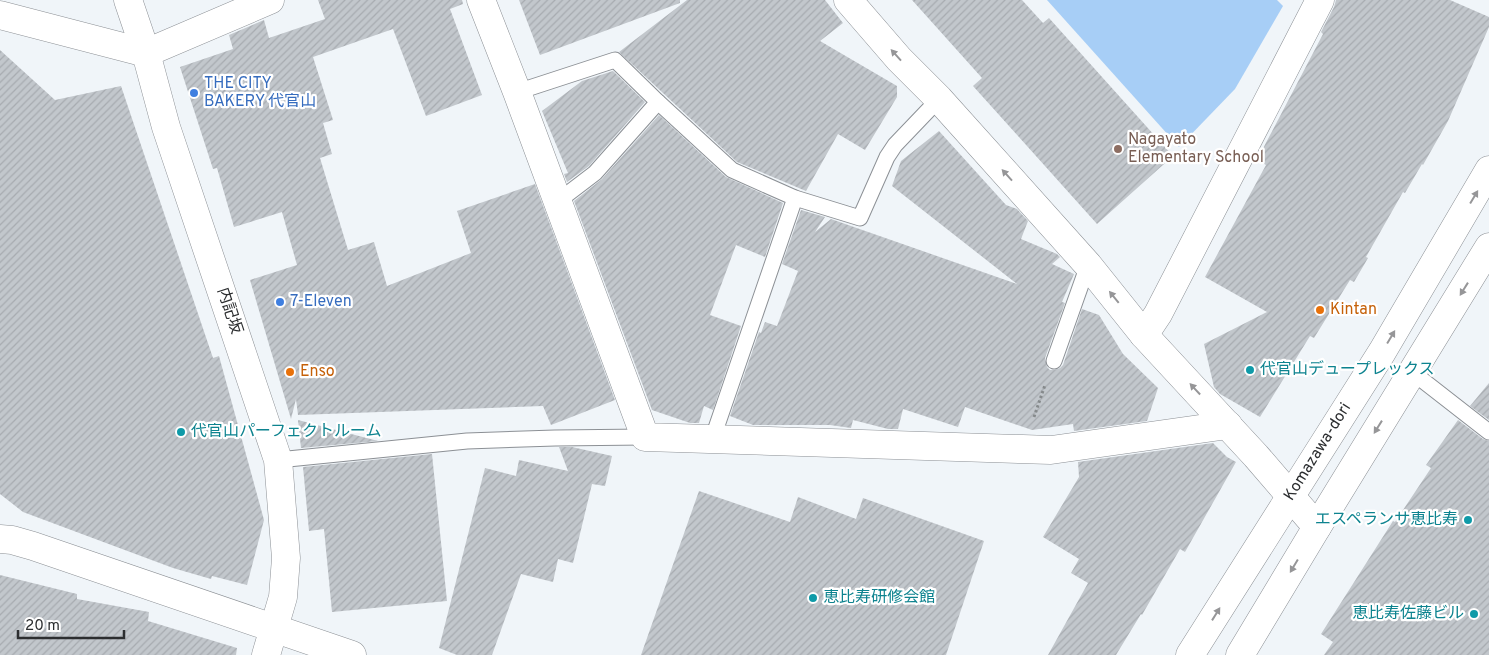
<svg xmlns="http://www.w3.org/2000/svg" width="1489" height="655" font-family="Overpass,'Noto Sans JP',sans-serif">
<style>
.green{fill:#a7cef6}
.building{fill:url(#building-hatch)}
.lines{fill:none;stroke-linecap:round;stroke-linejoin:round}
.service-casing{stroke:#8c9095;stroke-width:17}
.minor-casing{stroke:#8c9095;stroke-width:29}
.secondary-casing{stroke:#8c9095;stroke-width:29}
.path{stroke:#868a8c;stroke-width:3;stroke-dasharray:2.5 2.5;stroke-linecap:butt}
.service{stroke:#fff;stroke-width:15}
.minor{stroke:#fff;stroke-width:28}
.secondary{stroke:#fff;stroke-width:28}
.oneway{fill:#969698}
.shop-dot{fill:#3f7fe0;stroke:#fff;stroke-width:2}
.education-dot{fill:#8d6e63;stroke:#fff;stroke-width:2}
.food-dot{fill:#e8710a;stroke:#fff;stroke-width:2}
.culture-dot{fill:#0f9aa8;stroke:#fff;stroke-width:2}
.labels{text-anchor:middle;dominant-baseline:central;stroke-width:4.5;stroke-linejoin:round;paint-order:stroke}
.shop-label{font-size:16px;fill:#366cbe;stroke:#fff;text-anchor:start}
.education-label{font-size:16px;fill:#785e54;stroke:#fff;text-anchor:start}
.food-label{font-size:16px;fill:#c56008;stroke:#fff;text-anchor:start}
.street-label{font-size:16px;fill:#2c2e30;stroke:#fff}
.culture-label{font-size:16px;fill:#0d838f;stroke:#fff;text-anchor:start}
</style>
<defs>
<pattern id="building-hatch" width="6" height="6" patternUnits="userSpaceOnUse" patternTransform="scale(1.25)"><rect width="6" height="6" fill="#c2c7cc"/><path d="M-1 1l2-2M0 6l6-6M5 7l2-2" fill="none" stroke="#a7abb0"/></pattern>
</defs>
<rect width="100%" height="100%" fill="#f0f5f9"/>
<!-- green -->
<path class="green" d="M 1047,0 L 1277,0 L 1283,6 L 1235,89 L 1179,147 Z"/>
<!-- building -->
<g class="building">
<path d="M 318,0 L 462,0 L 463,4 L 450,9 L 482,95 L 426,116 L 393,29 L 313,57 L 333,120 L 323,123 L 332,154 L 320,158 L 348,250 L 374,242 L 387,286 L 471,253 L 457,211 L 535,184 L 615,400 L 551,425 L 543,406 L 298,415 L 296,399 L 291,419 L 250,280 L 297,265 L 282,212 L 234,227 L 217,168 L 213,169 L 180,67 L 233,49 L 229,35 L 264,20 L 269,38 L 325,19 Z"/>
<path d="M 519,0 L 680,0 L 680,3 L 540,55 Z"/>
<path d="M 687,0 L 825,0 L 843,23 L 820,41 L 897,86 L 897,97 L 865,150 L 838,134 L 806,191 L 737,162 L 619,52 Z"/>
<path d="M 912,0 L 1022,0 L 1043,23 L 1049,18 L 1173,156 L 1097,224 L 973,86 L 982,78 Z"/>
<path d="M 1336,0 L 1450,0 L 1489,17 L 1489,27 L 1448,121 L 1423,165 L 1422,164 L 1405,193 L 1403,192 L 1366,257 L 1368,258 L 1354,282 L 1350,280 L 1314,338 L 1310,336 L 1260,417 L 1220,394 L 1214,387 L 1204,344 L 1267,312 L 1205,277 L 1266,165 L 1257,160 L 1323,34 L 1321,32 L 1334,7 Z"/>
<path d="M 0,50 L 55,100 L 121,86 L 213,358 L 219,356 L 264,520 L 247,585 L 212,576 L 211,579 L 173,568 L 23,512 L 0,494 Z"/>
<path d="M 613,71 L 645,102 L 589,166 L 567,182 L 564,174 L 568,173 L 542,111 L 582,81 Z"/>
<path d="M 659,115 L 726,177 L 783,203 L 765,257 L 736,245 L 710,315 L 741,326 L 713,410 L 704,406 L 699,423 L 690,423 L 652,410 L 574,201 L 602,179 Z"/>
<path d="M 939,131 L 1006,205 L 1017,209 L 1028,221 L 1021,239 L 1057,254 L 1060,257 L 1052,264 L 1074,274 L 1062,302 L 1065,303 L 1045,358 L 1047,367 L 1050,370 L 1055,370 L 1060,368 L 1063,365 L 1082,309 L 1099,315 L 1123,354 L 1158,388 L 1147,421 L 1074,431 L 1073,424 L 1032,430 L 965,407 L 958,427 L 903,409 L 898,429 L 888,429 L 853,420 L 851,428 L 830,425 L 753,425 L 730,416 L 759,332 L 761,333 L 765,322 L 777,326 L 798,271 L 782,264 L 801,210 L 825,217 L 815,232 L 831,219 L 1017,284 L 892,186 L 901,161 Z"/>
<path d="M 1489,383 L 1489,420 L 1470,406 Z"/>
<path d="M 298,420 L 378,441 L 301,448 Z"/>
<path d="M 1458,420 L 1483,439 L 1489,441 L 1489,655 L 1324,655 L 1333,642 L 1321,634 L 1393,521 L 1395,522 L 1431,468 L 1426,465 Z"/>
<path d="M 1213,443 L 1227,457 L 1236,462 L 1185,552 L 1180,549 L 1142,615 L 1141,614 L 1116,655 L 1048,655 L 1088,583 L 1071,573 L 1079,559 L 1043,537 L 1079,477 L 1078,462 Z"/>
<path d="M 559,447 L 572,447 L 612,456 L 605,486 L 592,484 L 573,563 L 558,559 L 553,582 L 521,574 L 492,655 L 457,655 L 439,648 L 485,468 L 516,476 L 519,460 L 568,471 Z"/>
<path d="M 432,454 L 447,601 L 332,612 L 324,529 L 309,531 L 303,467 Z"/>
<path d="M 699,491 L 790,522 L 798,497 L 856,519 L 863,498 L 984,541 L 946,655 L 641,655 Z"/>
<path d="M 0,575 L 77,594 L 77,599 L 149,612 L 148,621 L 237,648 L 236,655 L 0,655 Z"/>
</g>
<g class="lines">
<!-- service casing -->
<g class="service-casing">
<g id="service">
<path d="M 517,92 L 615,60 L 658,102 L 732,170 L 795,198 L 860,218 L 887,157 L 895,145 L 939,99"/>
<path d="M 557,202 L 595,173 L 658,102"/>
<path d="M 1054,361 L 1088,265"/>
<path d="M 1412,372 L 1489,432"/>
<path d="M 712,440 L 795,198"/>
<path d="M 278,460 L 467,441 L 555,438 L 645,437"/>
</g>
</g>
<!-- minor casing -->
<g class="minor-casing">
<g id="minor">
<path d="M 128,0 L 146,53 L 166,127 L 278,460 L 286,558 L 283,597 L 266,655"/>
<path d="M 481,0 L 517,92 L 645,437 L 1051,450 L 1228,425"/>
<path d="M 848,0 L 899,59 L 939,99 L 1088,265 L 1144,335 L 1256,456 L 1317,527"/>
<path d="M 0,15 L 146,53 L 270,0"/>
<path d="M 1144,335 L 1158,314 L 1320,0"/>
<path d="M 0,539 L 12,540 L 33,546 L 352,655"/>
</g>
</g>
<!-- secondary casing -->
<g class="secondary-casing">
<g id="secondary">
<path d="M 1190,655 L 1382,352 L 1489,170"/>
<path d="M 1240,655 L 1317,527 L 1489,247"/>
</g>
</g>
<!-- path -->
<path class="path" d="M 1034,417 L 1045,385"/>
<!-- service -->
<use href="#service" class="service"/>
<!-- minor -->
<use href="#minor" class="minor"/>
<!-- secondary -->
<use href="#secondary" class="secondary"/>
</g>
<!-- one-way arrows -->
<defs><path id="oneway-solid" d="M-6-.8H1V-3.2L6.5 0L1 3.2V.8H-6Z" transform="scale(1.25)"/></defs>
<g class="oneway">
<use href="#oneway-solid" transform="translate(896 55) rotate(-132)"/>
<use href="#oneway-solid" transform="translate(1007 175) rotate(-132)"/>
<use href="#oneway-solid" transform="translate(1474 197) rotate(-59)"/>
<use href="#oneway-solid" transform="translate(1464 289) rotate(122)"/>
<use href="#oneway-solid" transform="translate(1114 297) rotate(-129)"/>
<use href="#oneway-solid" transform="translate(1391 337) rotate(-59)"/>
<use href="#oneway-solid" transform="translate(1195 389) rotate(-133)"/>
<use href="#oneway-solid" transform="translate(1378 427) rotate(122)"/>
<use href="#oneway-solid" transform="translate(1294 566) rotate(121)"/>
<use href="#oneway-solid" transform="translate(1216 614) rotate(-58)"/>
</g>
<!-- markers -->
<g class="shop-dot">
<circle cx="194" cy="93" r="5"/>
<circle cx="280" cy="302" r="5"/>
</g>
<circle class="education-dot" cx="1118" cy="149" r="5"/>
<g class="food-dot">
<circle cx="1320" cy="310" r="5"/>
<circle cx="290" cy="372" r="5"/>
</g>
<g class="culture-dot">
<circle cx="1250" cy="370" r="5"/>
<circle cx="181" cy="432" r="5"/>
<circle cx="1468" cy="520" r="5"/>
<circle cx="813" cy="598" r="5"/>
<circle cx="1474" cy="614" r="5"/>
</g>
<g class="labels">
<!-- shop labels -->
<g class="shop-label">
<text x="204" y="84">THE CITY<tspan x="204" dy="18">BAKERY 代官山</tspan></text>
<text x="290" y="302">7-Eleven</text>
</g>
<!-- education labels -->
<g class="education-label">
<text x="1128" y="140">Nagayato<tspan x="1128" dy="18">Elementary School</tspan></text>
</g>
<!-- food labels -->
<g class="food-label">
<text x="1330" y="310">Kintan</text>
<text x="300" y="372">Enso</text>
</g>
<!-- street labels -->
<g class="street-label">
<text transform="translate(229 311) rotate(72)">内記坂</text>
<text transform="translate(1318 452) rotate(-58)">Komazawa-dori</text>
</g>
<!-- culture labels -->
<g class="culture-label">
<text x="1260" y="370">代官山デュープレックス</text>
<text x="191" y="432">代官山パーフェクトルーム</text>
<text x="1458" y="520" text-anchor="end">エスペランサ恵比寿</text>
<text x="823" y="598">恵比寿研修会館</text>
<text x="1464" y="614" text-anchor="end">恵比寿佐藤ビル</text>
</g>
</g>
<!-- scale -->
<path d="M18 630v8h106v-8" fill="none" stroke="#2c2e30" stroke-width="2.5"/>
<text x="25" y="630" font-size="15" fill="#2c2e30" stroke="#ffffff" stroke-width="4" paint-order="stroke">20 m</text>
</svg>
